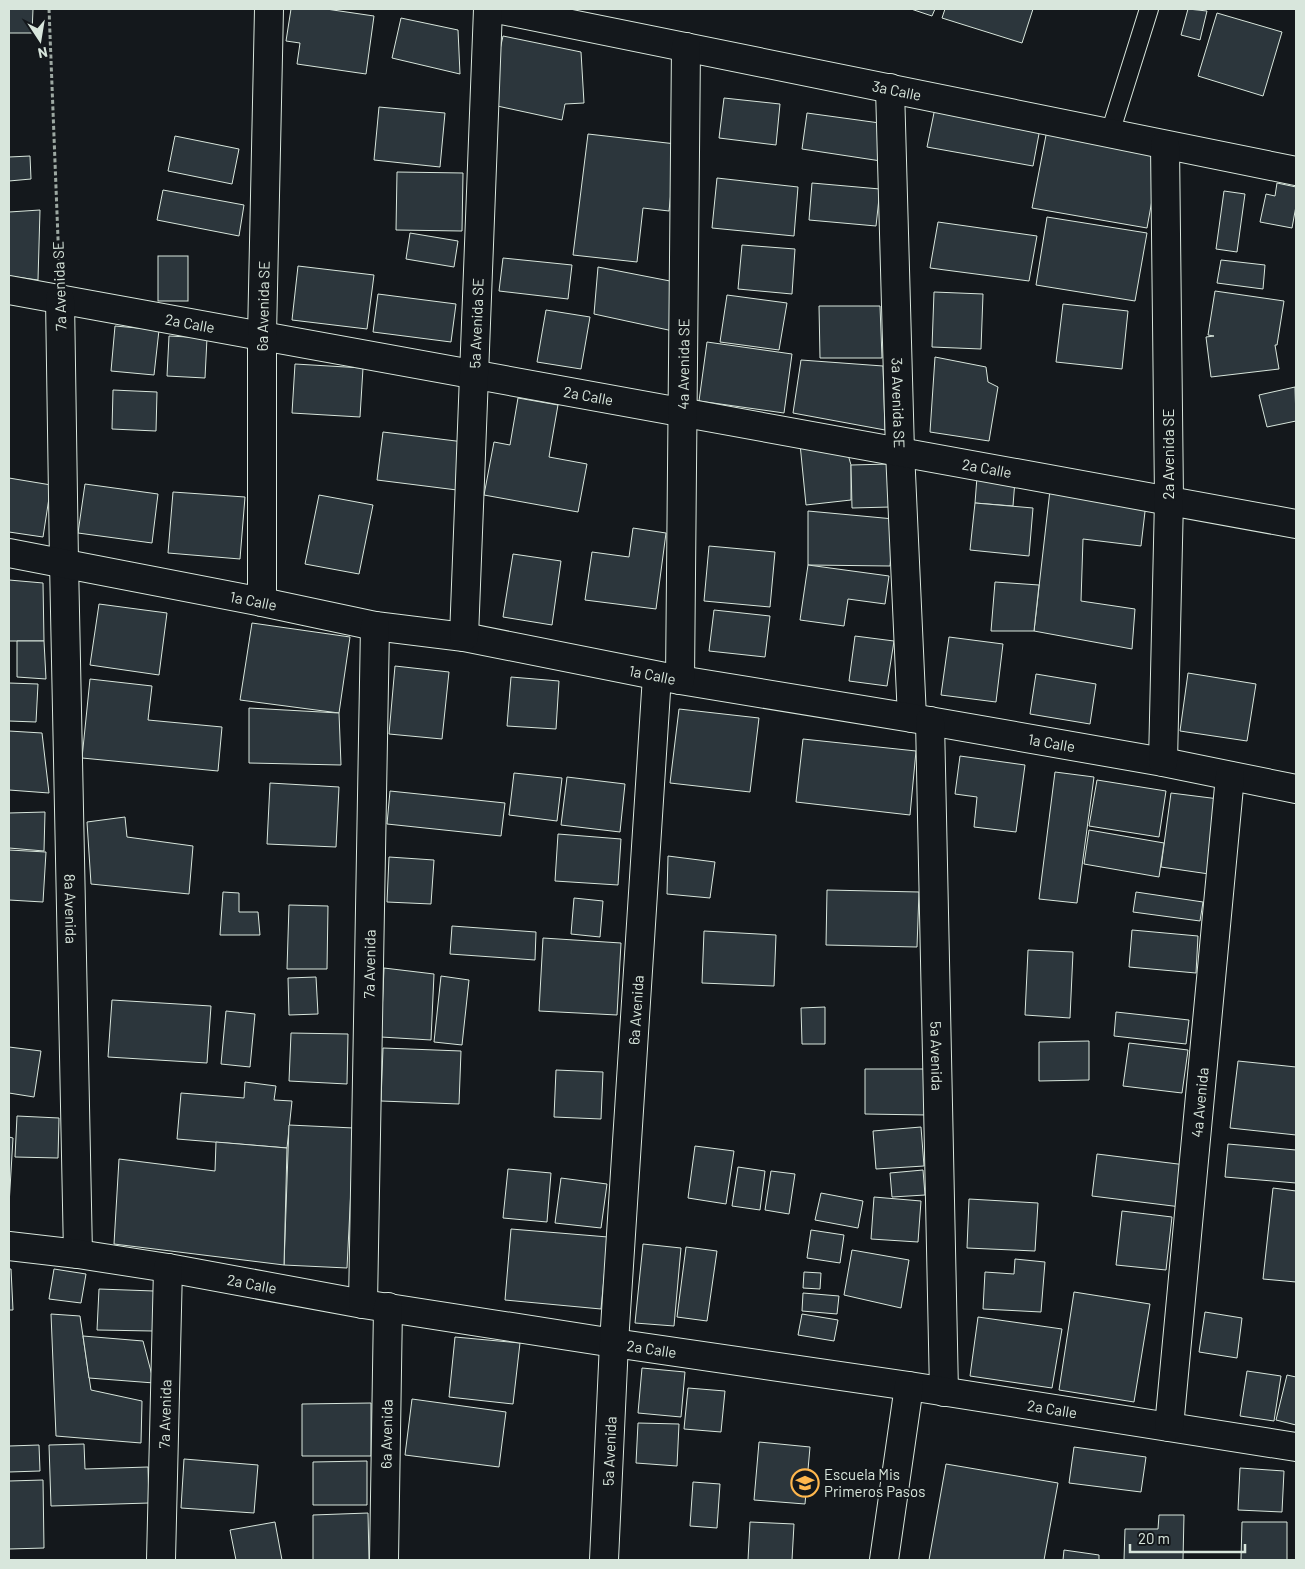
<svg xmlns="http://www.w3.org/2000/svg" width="1305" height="1569" font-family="Barlow,sans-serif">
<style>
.building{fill:#2c363c;stroke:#d8e6dc}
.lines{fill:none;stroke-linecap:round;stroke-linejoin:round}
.lane-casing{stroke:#d8e6dc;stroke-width:20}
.street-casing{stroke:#d8e6dc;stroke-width:30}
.path{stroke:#9da8a2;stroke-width:3;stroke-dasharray:4 2.5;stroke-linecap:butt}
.lane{stroke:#14181c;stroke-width:18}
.street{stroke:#14181c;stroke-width:28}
.labels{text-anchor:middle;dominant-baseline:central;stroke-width:4;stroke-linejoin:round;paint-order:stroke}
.street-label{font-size:15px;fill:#d8e6dc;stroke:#14181c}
.poi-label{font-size:15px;fill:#d8e6dc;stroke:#14181c;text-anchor:start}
</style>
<rect width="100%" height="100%" fill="#14181c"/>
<!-- building -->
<g class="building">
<path d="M 9,9 L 33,9 L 32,33 L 9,33 Z"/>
<path d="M 291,9 L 326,9 L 374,16 L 366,74 L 297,64 L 300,43 L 286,41 Z"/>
<path d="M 911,9 L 935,9 L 932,16 Z"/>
<path d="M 945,9 L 1033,9 L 1022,43 L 942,18 Z"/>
<path d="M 1188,9 L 1207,11 L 1200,40 L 1181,35 Z"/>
<path d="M 1217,13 L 1282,32 L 1263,96 L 1198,76 Z"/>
<path d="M 401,18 L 458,30 L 460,74 L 392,58 Z"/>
<path d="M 503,36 L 581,52 L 584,103 L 565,104 L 562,120 L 488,104 Z"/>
<path d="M 724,98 L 780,104 L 776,145 L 719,138 Z"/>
<path d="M 936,103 L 1041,123 L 1033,166 L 927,147 Z"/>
<path d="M 379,107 L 445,113 L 440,167 L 374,160 Z"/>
<path d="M 807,113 L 887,124 L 881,161 L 802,149 Z"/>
<path d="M 1047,130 L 1161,150 L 1147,228 L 1032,208 Z"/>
<path d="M 588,134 L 676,144 L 669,211 L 643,208 L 637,262 L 573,255 Z"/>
<path d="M 175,136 L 239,149 L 232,184 L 168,171 Z"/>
<path d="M 30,156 L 31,179 L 9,181 L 9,157 Z"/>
<path d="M 397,172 L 463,173 L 462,231 L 396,230 Z"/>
<path d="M 717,178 L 798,187 L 794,236 L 712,228 Z"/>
<path d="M 812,183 L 880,189 L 876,226 L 809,220 Z"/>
<path d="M 1277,183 L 1296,187 L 1296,206 L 1292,228 L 1260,222 L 1266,194 L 1275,196 Z"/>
<path d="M 163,190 L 244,205 L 239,236 L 157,220 Z"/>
<path d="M 1224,191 L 1245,194 L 1237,252 L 1216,249 Z"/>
<path d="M 40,210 L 38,280 L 9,276 L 9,212 Z"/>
<path d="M 1047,217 L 1147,233 L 1135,301 L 1036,285 Z"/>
<path d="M 938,222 L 1037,236 L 1029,281 L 930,268 Z"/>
<path d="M 410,233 L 458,241 L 454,267 L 406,259 Z"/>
<path d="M 742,245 L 795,249 L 792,294 L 738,289 Z"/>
<rect x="158" y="256" width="30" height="45"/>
<path d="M 503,258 L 572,265 L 568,299 L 499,291 Z"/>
<path d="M 1221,260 L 1265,265 L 1263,289 L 1217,283 Z"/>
<path d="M 298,266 L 374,275 L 367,329 L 292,320 Z"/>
<path d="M 598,267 L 670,281 L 673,331 L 594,314 Z"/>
<path d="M 1215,291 L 1284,301 L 1277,345 L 1275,345 L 1279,369 L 1211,377 L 1206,337 L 1214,336 L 1208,335 Z"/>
<path d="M 934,292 L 983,294 L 981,349 L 932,347 Z"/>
<path d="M 378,294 L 456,304 L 451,342 L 373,332 Z"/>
<path d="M 727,295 L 787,303 L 779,350 L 720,342 Z"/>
<path d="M 1063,304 L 1128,311 L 1122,369 L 1056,362 Z"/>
<path d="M 819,306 L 880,306 L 882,358 L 820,358 Z"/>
<path d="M 546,310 L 590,317 L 581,369 L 537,362 Z"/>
<path d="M 115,326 L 159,330 L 154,375 L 111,371 Z"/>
<path d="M 169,336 L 207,338 L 205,378 L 167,376 Z"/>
<path d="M 707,342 L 792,354 L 784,413 L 699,401 Z"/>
<path d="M 935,357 L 986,367 L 988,382 L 998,387 L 989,441 L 930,432 Z"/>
<path d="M 801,360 L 883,366 L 885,430 L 793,413 Z"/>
<path d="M 295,364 L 363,368 L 360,417 L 292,413 Z"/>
<path d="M 1295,387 L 1296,421 L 1267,427 L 1259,395 Z"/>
<path d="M 113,390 L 157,392 L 156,431 L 112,429 Z"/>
<path d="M 518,398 L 558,405 L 549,457 L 587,464 L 578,512 L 484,495 L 494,442 L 510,445 Z"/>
<path d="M 383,432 L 464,442 L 457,490 L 377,480 Z"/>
<path d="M 800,444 L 847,451 L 851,465 L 851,500 L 806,505 Z"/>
<path d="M 890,464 L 890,507 L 852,508 L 851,465 Z"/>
<path d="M 977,477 L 1015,480 L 1013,506 L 975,503 Z"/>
<path d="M 9,478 L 51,485 L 43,537 L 9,532 Z"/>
<path d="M 85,484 L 158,494 L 152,543 L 78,533 Z"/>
<path d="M 1050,490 L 1146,503 L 1141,546 L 1083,539 L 1081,601 L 1135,609 L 1132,649 L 1034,631 Z"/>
<path d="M 173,492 L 245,497 L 240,559 L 168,553 Z"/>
<path d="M 319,495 L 373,505 L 359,574 L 305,564 Z"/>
<path d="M 975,503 L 1033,508 L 1029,556 L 970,550 Z"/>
<path d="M 808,511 L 894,519 L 890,566 L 808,565 Z"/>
<path d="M 633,528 L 666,533 L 656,609 L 585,600 L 592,552 L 629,557 Z"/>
<path d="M 709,546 L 775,552 L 770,607 L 704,601 Z"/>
<path d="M 513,554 L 561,561 L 552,625 L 503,617 Z"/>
<path d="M 808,565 L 889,576 L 885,604 L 848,599 L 844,626 L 800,620 Z"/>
<path d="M 9,580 L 43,583 L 44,641 L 9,641 Z"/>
<path d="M 995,582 L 1039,585 L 1034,631 L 991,631 Z"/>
<path d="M 99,604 L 167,613 L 159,675 L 90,665 Z"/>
<path d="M 714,610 L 770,616 L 765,657 L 709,651 Z"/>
<path d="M 252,623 L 350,637 L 339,713 L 240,700 Z"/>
<path d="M 855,636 L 894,641 L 887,686 L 849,681 Z"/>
<path d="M 949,637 L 1003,644 L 996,702 L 941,695 Z"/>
<path d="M 17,641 L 44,641 L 46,679 L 17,677 Z"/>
<path d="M 395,666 L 449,672 L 442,739 L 389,734 Z"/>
<path d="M 1188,673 L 1256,684 L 1247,741 L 1180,731 Z"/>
<path d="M 1036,674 L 1096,684 L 1090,724 L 1030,714 Z"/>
<path d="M 511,677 L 559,681 L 556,729 L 507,726 Z"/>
<path d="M 90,679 L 152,686 L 148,720 L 222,727 L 218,771 L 82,758 Z"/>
<path d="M 9,683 L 38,684 L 36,722 L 9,721 Z"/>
<path d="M 249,708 L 339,713 L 341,765 L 249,763 Z"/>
<path d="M 679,709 L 759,718 L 750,792 L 670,783 Z"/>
<path d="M 9,731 L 42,733 L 49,793 L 9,790 Z"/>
<path d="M 803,739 L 916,751 L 910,815 L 796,802 Z"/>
<path d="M 960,756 L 1025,765 L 1016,832 L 974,827 L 977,797 L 955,794 Z"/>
<path d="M 1055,772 L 1094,777 L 1077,903 L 1039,899 Z"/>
<path d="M 514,773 L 562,778 L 557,821 L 509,815 Z"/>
<path d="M 567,777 L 625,784 L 620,832 L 561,825 Z"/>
<path d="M 1097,780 L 1166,791 L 1159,837 L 1089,826 Z"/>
<path d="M 270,783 L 339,787 L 336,847 L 267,844 Z"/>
<path d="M 390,791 L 505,803 L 501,836 L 387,824 Z"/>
<path d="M 1171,793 L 1219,799 L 1209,874 L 1161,867 Z"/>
<path d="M 45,812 L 44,851 L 9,848 L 9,813 Z"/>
<path d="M 125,817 L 127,837 L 193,846 L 189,894 L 91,884 L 87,822 Z"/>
<path d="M 1089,830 L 1164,843 L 1159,877 L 1084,864 Z"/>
<path d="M 558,834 L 621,839 L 618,885 L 555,881 Z"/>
<path d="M 9,850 L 46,852 L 43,902 L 9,900 Z"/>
<path d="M 668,856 L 715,862 L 710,898 L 667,894 Z"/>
<path d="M 389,857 L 434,860 L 431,904 L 387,902 Z"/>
<path d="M 827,890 L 919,892 L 917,947 L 826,945 Z"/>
<path d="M 223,892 L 239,893 L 239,912 L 258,912 L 260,935 L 220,935 Z"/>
<path d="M 1136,892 L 1203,902 L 1200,921 L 1133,912 Z"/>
<path d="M 574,898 L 603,901 L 600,937 L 571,934 Z"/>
<path d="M 289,905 L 328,906 L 327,969 L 287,969 Z"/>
<path d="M 452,926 L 536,932 L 535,960 L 450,954 Z"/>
<path d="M 1132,930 L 1198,936 L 1196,973 L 1129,967 Z"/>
<path d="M 704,931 L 776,935 L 774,986 L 702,983 Z"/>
<path d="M 543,938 L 621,943 L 617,1015 L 539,1011 Z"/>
<path d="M 1028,950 L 1073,952 L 1070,1018 L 1025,1015 Z"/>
<path d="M 384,968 L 434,974 L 431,1040 L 381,1037 Z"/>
<path d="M 441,976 L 469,980 L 462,1045 L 434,1042 Z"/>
<path d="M 316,977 L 318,1014 L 289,1015 L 288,978 Z"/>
<path d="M 112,1000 L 211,1006 L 207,1063 L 108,1057 Z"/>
<path d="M 825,1007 L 825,1044 L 802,1044 L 801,1008 Z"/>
<path d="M 226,1011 L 255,1014 L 250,1067 L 221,1064 Z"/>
<path d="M 1116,1012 L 1189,1020 L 1186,1044 L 1114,1036 Z"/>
<path d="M 291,1033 L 348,1034 L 347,1084 L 289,1081 Z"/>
<path d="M 1089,1041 L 1089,1080 L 1039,1081 L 1039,1042 Z"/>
<path d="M 1129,1043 L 1188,1050 L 1182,1093 L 1123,1086 Z"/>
<path d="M 9,1047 L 41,1051 L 34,1097 L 9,1093 Z"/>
<path d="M 383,1048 L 461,1051 L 459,1104 L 381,1101 Z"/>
<path d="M 1238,1061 L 1296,1067 L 1296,1135 L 1230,1128 Z"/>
<path d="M 865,1069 L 927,1069 L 927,1115 L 865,1114 Z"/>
<path d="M 556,1070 L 603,1072 L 601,1119 L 554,1117 Z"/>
<path d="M 245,1082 L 276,1086 L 274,1100 L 292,1101 L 287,1148 L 177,1139 L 181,1093 L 244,1098 Z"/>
<path d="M 17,1116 L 59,1118 L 58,1158 L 15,1157 Z"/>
<path d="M 289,1125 L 354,1128 L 347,1268 L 284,1265 Z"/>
<path d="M 921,1127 L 924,1166 L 876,1169 L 873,1131 Z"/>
<path d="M 9,1137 L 13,1138 L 9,1205 Z"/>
<path d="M 216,1142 L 287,1148 L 284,1265 L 114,1244 L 119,1159 L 215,1171 Z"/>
<path d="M 1228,1144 L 1296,1150 L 1296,1183 L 1225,1177 Z"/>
<path d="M 695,1146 L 734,1151 L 726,1204 L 688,1198 Z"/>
<path d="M 1097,1154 L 1186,1165 L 1181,1207 L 1092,1196 Z"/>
<path d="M 738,1167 L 765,1171 L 760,1210 L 732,1206 Z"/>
<path d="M 508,1169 L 551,1173 L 547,1222 L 503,1218 Z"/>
<path d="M 923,1170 L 925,1195 L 892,1197 L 890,1173 Z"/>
<path d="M 771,1171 L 795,1174 L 789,1214 L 765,1210 Z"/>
<path d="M 561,1178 L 607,1184 L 601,1228 L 555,1223 Z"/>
<path d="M 1273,1188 L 1296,1191 L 1296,1282 L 1263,1279 Z"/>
<path d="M 821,1193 L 863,1201 L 858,1228 L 815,1220 Z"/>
<path d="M 874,1197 L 921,1201 L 918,1242 L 871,1239 Z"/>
<path d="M 969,1199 L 1038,1203 L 1035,1251 L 967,1248 Z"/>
<path d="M 1122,1211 L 1172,1217 L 1166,1270 L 1116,1265 Z"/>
<path d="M 511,1229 L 608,1237 L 601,1309 L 505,1300 Z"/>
<path d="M 811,1230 L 844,1235 L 840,1263 L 807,1258 Z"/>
<path d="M 643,1244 L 681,1248 L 674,1326 L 635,1323 Z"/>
<path d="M 686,1247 L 717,1251 L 707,1321 L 677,1317 Z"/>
<path d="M 852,1250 L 909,1260 L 901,1308 L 844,1295 Z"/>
<path d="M 1015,1259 L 1045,1262 L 1041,1312 L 983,1309 L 985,1272 L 1014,1274 Z"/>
<path d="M 9,1269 L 11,1269 L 13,1310 L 9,1310 Z"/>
<path d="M 54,1269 L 86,1274 L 81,1303 L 49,1299 Z"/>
<path d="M 804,1272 L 821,1273 L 820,1289 L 803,1288 Z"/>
<path d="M 99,1289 L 154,1291 L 153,1331 L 97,1330 Z"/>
<path d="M 1074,1292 L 1150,1304 L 1134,1402 L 1059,1390 Z"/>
<path d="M 803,1293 L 839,1296 L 837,1314 L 802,1311 Z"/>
<path d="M 1205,1312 L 1242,1318 L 1237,1358 L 1199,1352 Z"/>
<path d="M 51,1314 L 80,1316 L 91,1390 L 142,1401 L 141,1443 L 56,1436 Z"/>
<path d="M 802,1314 L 838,1320 L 834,1341 L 798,1335 Z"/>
<path d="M 978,1317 L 1062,1329 L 1052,1388 L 970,1376 Z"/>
<path d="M 83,1336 L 143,1341 L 154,1383 L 89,1378 Z"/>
<path d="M 455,1337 L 520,1343 L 513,1404 L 449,1397 Z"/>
<path d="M 642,1368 L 685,1372 L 681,1417 L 638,1413 Z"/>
<path d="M 1247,1371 L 1281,1376 L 1274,1421 L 1240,1416 Z"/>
<path d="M 1287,1375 L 1296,1377 L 1296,1425 L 1276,1420 Z"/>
<path d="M 688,1388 L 725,1391 L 721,1432 L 684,1429 Z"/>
<path d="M 412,1399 L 506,1412 L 499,1467 L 405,1455 Z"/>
<path d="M 371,1403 L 371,1456 L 302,1456 L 302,1404 Z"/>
<path d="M 638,1423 L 679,1424 L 677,1466 L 636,1463 Z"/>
<path d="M 759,1442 L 810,1447 L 805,1504 L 754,1500 Z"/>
<path d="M 84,1444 L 85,1469 L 148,1467 L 149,1503 L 51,1506 L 49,1445 Z"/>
<path d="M 39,1445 L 40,1471 L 9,1472 L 9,1446 Z"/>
<path d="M 1074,1447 L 1146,1457 L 1141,1492 L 1069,1483 Z"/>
<path d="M 184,1459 L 258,1465 L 254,1513 L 181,1508 Z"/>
<path d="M 367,1461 L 367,1505 L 313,1505 L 313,1462 Z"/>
<path d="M 946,1464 L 1058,1483 L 1044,1560 L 929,1560 Z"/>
<path d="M 1240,1468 L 1284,1471 L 1282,1512 L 1238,1510 Z"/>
<path d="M 43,1480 L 44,1548 L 9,1549 L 9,1481 Z"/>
<path d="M 693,1482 L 720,1484 L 717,1528 L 690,1526 Z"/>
<path d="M 368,1513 L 369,1560 L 313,1560 L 313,1515 Z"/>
<path d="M 1159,1515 L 1184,1515 L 1183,1560 L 1124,1560 L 1125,1529 L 1158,1529 Z"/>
<path d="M 275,1522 L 282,1560 L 236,1560 L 230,1530 Z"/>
<path d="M 750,1522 L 794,1524 L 792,1560 L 748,1560 Z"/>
<path d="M 1242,1522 L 1287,1522 L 1287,1560 L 1241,1560 Z"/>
<path d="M 1064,1550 L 1099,1555 L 1099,1560 L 1063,1560 Z"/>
</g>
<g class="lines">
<!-- lane casing -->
<g class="lane-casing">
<path id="lane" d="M 1110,133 L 1149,9"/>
</g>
<!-- street casing -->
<g class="street-casing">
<g id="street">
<path id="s1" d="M 497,9 L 1296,171"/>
<path id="s2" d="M 890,88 L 900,451 L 912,718"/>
<path id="s3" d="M 9,290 L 1296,524"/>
<path id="s4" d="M 60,299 L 64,562 L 78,1254"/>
<path id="s5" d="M 9,553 L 262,602 L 375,626 L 464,637 L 680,680 L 912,718 L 1163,762 L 1296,789"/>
<path id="s6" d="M 262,602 L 262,336 L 269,9"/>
<path id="s7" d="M 464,637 L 488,9"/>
<path id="s8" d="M 680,680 L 686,47"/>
<path id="s9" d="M 930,721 L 944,1392"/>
<path d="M 1163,762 L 1169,499 L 1165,145"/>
<path id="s10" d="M 9,1246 L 78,1254 L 168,1268 L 363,1304 L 614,1343 L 909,1386 L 1296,1447"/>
<path id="s11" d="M 363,1304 L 375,626"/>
<path id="s12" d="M 1169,1427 L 1230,776"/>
<path id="s13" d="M 161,1560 L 168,1268"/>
<path id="s14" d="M 384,1560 L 388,1307"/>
<path id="s15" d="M 604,1560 L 614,1343 L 657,676"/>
<path d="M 884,1560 L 909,1386"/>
</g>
</g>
<!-- path -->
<path class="path" d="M 49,9 L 59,264"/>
<!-- lane -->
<use href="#lane" class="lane"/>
<!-- street -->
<use href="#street" class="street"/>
</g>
<!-- icons -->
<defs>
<g id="school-ring" transform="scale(1.4375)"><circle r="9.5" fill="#14181c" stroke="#ffb74d" stroke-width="1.5"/><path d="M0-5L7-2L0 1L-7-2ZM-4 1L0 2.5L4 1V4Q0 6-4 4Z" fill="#ffb74d"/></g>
</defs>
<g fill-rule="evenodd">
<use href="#school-ring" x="805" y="1483"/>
</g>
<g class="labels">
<!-- street labels -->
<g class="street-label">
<text stroke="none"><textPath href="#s1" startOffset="408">3a Calle</textPath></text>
<text transform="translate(59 286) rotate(-92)">7a Avenida SE</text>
<text stroke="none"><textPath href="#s6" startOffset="296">6a Avenida SE</textPath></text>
<text stroke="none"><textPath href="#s3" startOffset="184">2a Calle</textPath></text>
<text stroke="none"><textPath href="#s7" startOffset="314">5a Avenida SE</textPath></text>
<text stroke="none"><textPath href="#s8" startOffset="316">4a Avenida SE</textPath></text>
<text stroke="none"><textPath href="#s3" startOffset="589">2a Calle</textPath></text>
<text stroke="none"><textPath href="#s2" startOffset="315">3a Avenida SE</textPath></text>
<text transform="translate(1168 454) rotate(-90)">2a Avenida SE</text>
<text stroke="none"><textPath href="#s3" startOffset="994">2a Calle</textPath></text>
<text stroke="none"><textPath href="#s5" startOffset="249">1a Calle</textPath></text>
<text stroke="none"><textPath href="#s5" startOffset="655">1a Calle</textPath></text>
<text stroke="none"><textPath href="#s5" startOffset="1060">1a Calle</textPath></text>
<text stroke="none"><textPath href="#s4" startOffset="610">8a Avenida</textPath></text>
<text stroke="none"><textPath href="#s11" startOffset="340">7a Avenida</textPath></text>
<text stroke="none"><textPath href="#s15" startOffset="551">6a Avenida</textPath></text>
<text stroke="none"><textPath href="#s9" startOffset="335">5a Avenida</textPath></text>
<text stroke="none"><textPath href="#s12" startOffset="326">4a Avenida</textPath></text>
<text stroke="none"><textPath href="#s10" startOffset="246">2a Calle</textPath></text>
<text stroke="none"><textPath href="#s10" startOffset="651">2a Calle</textPath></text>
<text stroke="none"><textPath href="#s10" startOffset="1056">2a Calle</textPath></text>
<text stroke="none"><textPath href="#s13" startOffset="146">7a Avenida</textPath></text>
<text stroke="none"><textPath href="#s14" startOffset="126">6a Avenida</textPath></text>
<text stroke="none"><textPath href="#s15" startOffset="109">5a Avenida</textPath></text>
</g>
<!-- poi labels -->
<g class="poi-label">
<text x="824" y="1474">Escuela Mis<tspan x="824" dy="17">Primeros Pasos</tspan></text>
</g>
</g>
<!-- border -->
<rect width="1305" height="1569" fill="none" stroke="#d8e6dc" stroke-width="20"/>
<!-- north arrow -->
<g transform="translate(40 40) rotate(168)" stroke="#14181c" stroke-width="4" paint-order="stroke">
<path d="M0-4L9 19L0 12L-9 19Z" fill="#d8e6dc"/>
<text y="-8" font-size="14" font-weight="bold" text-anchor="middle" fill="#d8e6dc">N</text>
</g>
<!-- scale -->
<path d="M1130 1544v8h115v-8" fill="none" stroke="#d8e6dc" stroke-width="2.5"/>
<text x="1138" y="1544" font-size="15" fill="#d8e6dc" stroke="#14181c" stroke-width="4" paint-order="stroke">20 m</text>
</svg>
